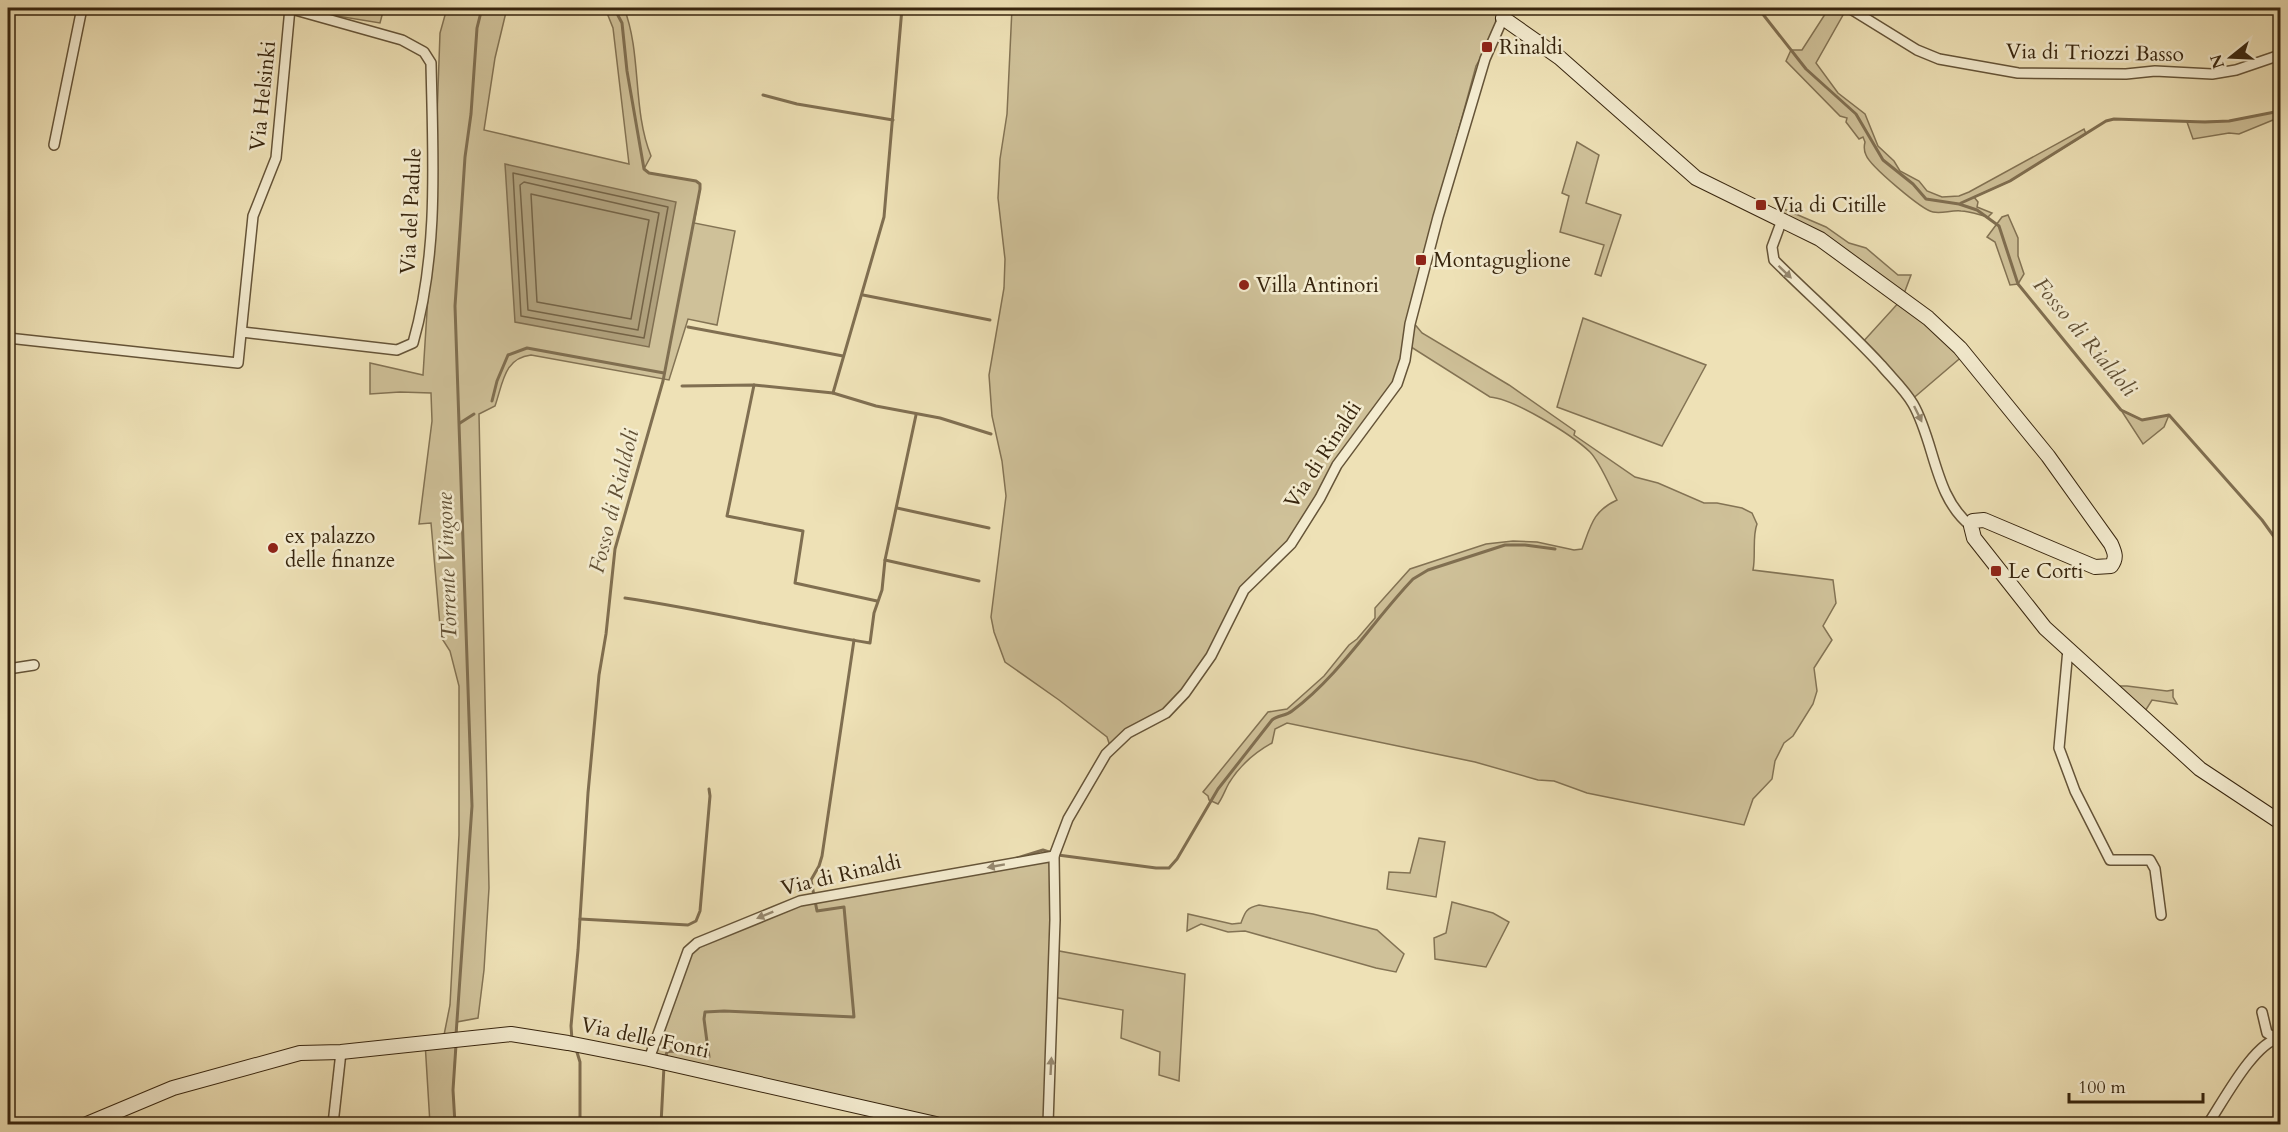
<svg xmlns="http://www.w3.org/2000/svg" width="2288" height="1132" font-family="Cardo,serif">
<style>
.green{fill:#cfc199;stroke:#837354;stroke-width:1.5}
.water{fill:#b0a17d;stroke:#806f51;stroke-width:1.5}
.lines{fill:none;stroke-linecap:round;stroke-linejoin:round}
.shore{stroke:#746346;stroke-width:1.5}
.stream{stroke:#806f51;stroke-width:3}
.street-casing{stroke:#655438;stroke-width:12}
.secondary-casing{stroke:#37250e;stroke-width:16}
.street{stroke:#f4ecd0;stroke-width:9}
.secondary{stroke:#f4ecd0;stroke-width:14}
.oneway{fill:#96886f}
.poi-dot{fill:#8f2418;stroke:#f4ecd0;stroke-width:2}
.labels{text-anchor:middle;dominant-baseline:central;stroke-width:5;stroke-linejoin:round;paint-order:stroke}
.poi-label{font-size:21px;fill:#37250e;stroke:#f4ecd0;text-anchor:start}
.street-label{font-size:21px;fill:#37250e;stroke:#f4ecd0}
.water-label{font-size:22px;font-style:italic;fill:#615035;stroke:#f4ecd0}
</style>
<rect width="100%" height="100%" fill="#eee1b6"/>
<filter id="stains"><feTurbulence type="fractalNoise" baseFrequency=".00333" numOctaves="4"/><feColorMatrix values="0 0 0 0 .2 0 0 0 0 .09 0 0 0 0 .02 0 0 0 .5 -.17"/></filter>
<radialGradient id="worn" r=".72"><stop offset=".6" stop-color="#630" stop-opacity="0"/><stop offset="1" stop-color="#630" stop-opacity=".3"/></radialGradient>
<!-- green -->
<g class="green">
<path d="M 288,8 L 384,8 L 380,23 Z"/>
<path d="M 447,8 L 507,8 L 495,58 L 484,130 L 629,164 L 613,28 L 605,8 L 624,8 C 642,54 632,109 651,156 L 644,169 L 649,173 L 696,181 L 700,184 L 700,189 L 694,223 L 735,231 L 717,325 L 688,319 L 669,380 L 531,355 C 504,358 503,383 495,406 L 479,414 L 489,888 L 484,970 L 478,1018 L 457,1022 L 453,1090 L 455,1124 L 430,1124 L 425,1042 L 443,1040 L 450,1005 L 459,835 L 459,686 L 450,651 L 441,637 L 431,523 L 419,524 L 432,421 L 431,393 L 400,392 L 370,394 L 370,363 L 423,375 L 434,201 L 440,33 Z"/>
<path d="M 1012,8 L 1506,8 L 1503,18 L 1476,66 L 1408,316 L 1422,333 L 1509,385 L 1575,431 L 1574,435 L 1635,477 L 1658,483 L 1704,503 L 1717,503 L 1742,508 L 1752,513 L 1757,524 C 1752,537 1756,555 1753,570 L 1833,580 L 1836,603 L 1823,626 L 1832,640 L 1814,668 L 1817,691 L 1813,704 L 1793,736 L 1784,743 L 1775,761 L 1772,779 L 1753,799 L 1744,825 L 1587,793 L 1554,781 L 1538,780 L 1475,762 L 1287,723 L 1275,729 L 1272,743 C 1254,753 1240,765 1229,783 C 1225,790 1223,797 1218,804 L 1209,800 L 1208,796 L 1203,792 L 1268,712 L 1287,709 L 1324,676 L 1349,645 L 1357,639 L 1375,618 L 1375,608 L 1410,569 L 1486,544 L 1513,541 L 1537,542 L 1574,550 L 1582,549 C 1591,525 1593,511 1617,500 C 1610,487 1600,462 1590,452 C 1571,434 1514,399 1490,397 L 1408,345 L 1397,384 L 1337,465 L 1291,544 L 1255,577 L 1211,656 L 1166,713 L 1111,749 L 1107,737 L 1059,700 L 1005,662 L 994,632 L 991,617 L 1006,496 L 1002,461 L 992,416 L 989,375 L 1004,288 L 1005,259 L 998,198 L 1000,159 L 1007,114 Z"/>
<path d="M 1829,8 L 1847,8 L 1816,63 L 1838,93 L 1865,114 L 1878,146 L 1894,161 L 1900,171 L 1919,181 L 1927,191 L 1942,197 L 1959,196 L 1969,192 L 2084,129 L 2086,134 L 2010,181 L 1974,197 L 1978,202 L 1977,207 L 1992,213 L 1988,217 C 1979,215 1970,211 1961,211 C 1951,210 1942,214 1933,212 C 1922,210 1870,166 1866,155 C 1864,151 1864,146 1865,142 L 1863,137 L 1859,139 L 1846,122 L 1847,118 L 1840,116 L 1786,61 L 1791,50 L 1802,50 Z"/>
<path d="M 2280,111 L 2280,119 L 2273,120 L 2239,134 L 2229,133 L 2193,139 L 2187,122 L 2229,121 Z"/>
<path d="M 1577,142 L 1599,155 L 1586,203 L 1621,215 L 1601,276 L 1595,274 L 1604,245 L 1560,232 L 1569,196 L 1562,193 Z"/>
<path d="M 1784,209 L 1826,227 L 1849,243 L 1866,248 L 1898,275 L 1911,275 L 1902,299 L 1965,354 L 1910,401 L 1861,344 L 1902,299 L 1782,220 L 1780,210 Z"/>
<path d="M 2008,215 L 2018,238 L 2018,256 L 2024,274 L 2018,284 L 2010,285 L 1995,242 L 1987,237 L 2002,217 Z"/>
<path d="M 1583,318 L 1706,365 L 1662,446 L 1557,407 Z"/>
<path d="M 2121,410 L 2142,420 L 2169,415 L 2164,427 L 2143,444 Z"/>
<path d="M 2109,686 L 2127,686 L 2167,691 L 2173,690 L 2173,697 L 2177,704 L 2152,700 L 2142,716 Z"/>
<path d="M 1419,838 L 1445,842 L 1436,897 L 1387,889 L 1389,872 L 1410,873 Z"/>
<path d="M 1054,856 L 1054,950 L 1185,974 L 1179,1081 L 1159,1075 L 1160,1052 L 1121,1038 L 1123,1010 L 1053,997 L 1048,1124 L 936,1124 L 649,1059 L 688,951 L 800,901 Z"/>
<path d="M 1452,902 L 1493,913 L 1509,922 L 1486,967 L 1435,959 L 1434,938 L 1446,933 Z"/>
<path d="M 1259,905 L 1313,914 L 1377,930 L 1404,954 L 1396,972 L 1376,968 L 1245,931 L 1228,932 L 1201,924 L 1187,931 L 1188,914 L 1232,924 L 1241,923 C 1245,912 1246,908 1259,905 Z"/>
</g>
<!-- water -->
<path class="water" d="M 505,164 L 676,202 L 649,347 L 515,322 Z"/>
<g class="lines">
<!-- shore -->
<g class="shore">
<path d="M 513,173 L 668,207 L 644,338 L 521,316 Z"/>
<path d="M 524,182 L 659,213 L 638,330 L 528,310 L 520,185 Z"/>
<path d="M 531,194 L 649,220 L 631,319 L 537,302 Z"/>
</g>
<!-- stream -->
<g class="stream">
<path d="M 1758,8 L 1806,69 L 1856,114 L 1883,160 L 1913,184 L 1926,199 L 1959,204 L 1977,210 L 1999,226 L 2018,284 L 2121,410 L 2142,420 L 2169,415 L 2262,520 L 2280,545"/>
<path d="M 763,95 L 797,104 L 893,120"/>
<path d="M 1961,203 L 2010,181 L 2106,121 L 2114,119 L 2205,122 L 2229,121 L 2280,111"/>
<path d="M 863,295 L 990,320"/>
<path d="M 688,327 L 843,356"/>
<path d="M 754,385 L 727,516 L 803,531 L 795,583 L 877,601"/>
<path d="M 682,386 L 754,385 L 833,393 L 876,406 L 940,418 L 991,434"/>
<path d="M 833,393 L 884,217 L 902,8"/>
<path d="M 492,401 L 497,381 L 508,355 L 527,348 L 664,373"/>
<path d="M 460,423 L 474,414"/>
<path d="M 897,508 L 989,528"/>
<path d="M 885,560 L 979,581"/>
<path d="M 625,598 C 707,610 788,630 870,643 L 874,613 L 882,590 L 885,560 L 916,415"/>
<path d="M 1014,859 L 1043,850 L 1058,855 L 1156,868 L 1169,868 L 1177,859 L 1218,789 L 1272,720 C 1278,715 1286,716 1292,711 C 1340,675 1372,622 1413,579 L 1428,570 L 1505,545 L 1525,545 L 1555,549"/>
<path d="M 580,919 L 688,925 L 696,921 L 700,911 L 710,796 L 709,789"/>
<path d="M 456,1035 L 472,806 L 455,306 L 465,157 L 471,114 L 477,28 L 482,8"/>
<path d="M 572,1040 L 571,1026 L 578,950 L 588,793 L 599,675 L 606,634 L 615,549 L 663,381 L 700,189 L 700,184 L 696,181 L 649,173 L 644,169 L 627,71 L 622,23 L 614,8"/>
<path d="M 576,1049 L 580,1062 L 580,1124"/>
<path d="M 665,1059 L 667,1052 L 671,1051 L 709,1057 L 704,1019 L 705,1012 L 724,1011 L 854,1017 L 844,907 L 817,911 L 811,880 L 819,866 L 822,856 L 854,640"/>
<path d="M 939,1120 L 958,1124"/>
<path d="M 455,1124 L 453,1090 L 456,1045"/>
<path d="M 661,1124 L 664,1066"/>
</g>
<!-- street casing -->
<g class="street-casing">
<g id="street">
<path d="M 1849,8 L 1917,50 L 1939,59 L 2018,73 L 2126,74 L 2155,71 L 2212,74 L 2236,70 L 2280,55"/>
<path d="M 54,145 L 82,8"/>
<path d="M 1782,220 L 1772,247 L 1774,260 C 1809,295 1847,328 1881,365 C 1892,378 1905,390 1913,404 C 1935,442 1934,497 1971,526"/>
<path d="M 242,332 L 397,350 L 413,343 C 439,252 433,157 431,63 L 424,52 L 402,40 L 288,8"/>
<path d="M 8,338 L 238,363 L 253,216 L 276,158 L 290,8"/>
<path d="M 2068,649 L 2059,748 L 2075,791 L 2110,860 L 2150,860 L 2155,869 L 2161,915"/>
<path d="M 8,669 L 34,665"/>
<path d="M 2262,1012 L 2267,1033 L 2272,1036 L 2280,1035"/>
<path d="M 649,1059 L 688,951 L 697,943 L 800,901 L 1054,856"/>
<path d="M 333,1124 L 341,1052"/>
<path d="M 1048,1124 L 1055,920 L 1054,856 L 1068,819 L 1106,754 L 1128,733 L 1166,713 L 1185,693 L 1211,656 L 1244,590 L 1291,544 L 1320,498 L 1337,465 L 1397,384 L 1405,360 L 1410,324 L 1438,217 L 1485,59 L 1503,18"/>
<path d="M 2208,1124 C 2223,1102 2254,1042 2280,1038"/>
</g>
</g>
<!-- secondary casing -->
<g class="secondary-casing">
<g id="secondary">
<path d="M 1506,8 L 1503,18 L 1560,58 L 1696,178 L 1820,239 L 1928,318 L 1960,348 L 2048,456 L 2111,544 C 2115,553 2117,558 2111,566 L 2095,567 L 1984,520 L 1973,521 L 1971,526 L 1974,538 L 2045,628 L 2200,769 L 2280,822"/>
<path d="M 87,1124 L 173,1088 L 300,1053 L 341,1052 L 511,1034 L 568,1043 L 649,1059 L 936,1124"/>
</g>
</g>
<!-- street -->
<use href="#street" class="street"/>
<!-- secondary -->
<use href="#secondary" class="secondary"/>
</g>
<!-- one-way arrows -->
<defs><path id="oneway-solid" d="M-6-.8H1V-3.2L6.5 0L1 3.2V.8H-6Z" transform="scale(1.5)"/></defs>
<g class="oneway">
<use href="#oneway-solid" transform="translate(1785 272) rotate(44)"/>
<use href="#oneway-solid" transform="translate(1918 414) rotate(64)"/>
<use href="#oneway-solid" transform="translate(996 866) rotate(170)"/>
<use href="#oneway-solid" transform="translate(765 915) rotate(158)"/>
<use href="#oneway-solid" transform="translate(1051 1066) rotate(-87)"/>
</g>
<!-- markers -->
<g class="poi-dot">
<rect x="1481" y="41" width="12" height="12" rx="3"/>
<rect x="1755" y="199" width="12" height="12" rx="3"/>
<rect x="1415" y="254" width="12" height="12" rx="3"/>
<circle cx="1244" cy="285" r="6"/>
<circle cx="273" cy="548" r="6"/>
<rect x="1990" y="565" width="12" height="12" rx="3"/>
</g>
<g class="labels">
<!-- poi labels -->
<g class="poi-label">
<text x="1499" y="47">Rinaldi</text>
<text x="1773" y="205">Via di Citille</text>
<text x="1433" y="260">Montaguglione</text>
<text x="1256" y="285">Villa Antinori</text>
<text x="285" y="536">ex palazzo<tspan x="285" dy="24">delle finanze</tspan></text>
<text x="2008" y="571">Le Corti</text>
</g>
<!-- street labels -->
<g class="street-label">
<text transform="translate(2095 53) rotate(1)">Via di Triozzi Basso</text>
<text transform="translate(263 96) rotate(-84)">Via Helsinki</text>
<text transform="translate(411 211) rotate(-87)">Via del Padule</text>
<text transform="translate(1323 455) rotate(-57)">Via di Rinaldi</text>
<text transform="translate(841 875) rotate(-13)">Via di Rinaldi</text>
<text transform="translate(645 1038) rotate(12)">Via delle Fonti</text>
</g>
<!-- water labels -->
<g class="water-label">
<text transform="translate(2085 337) rotate(50)">Fosso di Rialdoli</text>
<text transform="translate(614 501) rotate(-76)">Fosso di Rialdoli</text>
<text transform="translate(447 566) rotate(-92)">Torrente Vingone</text>
</g>
</g>
<!-- margin -->
<rect width="2288" height="1132" fill="none" stroke="#eee1b6" stroke-width="30"/>
<rect x="9" y="9" width="2270" height="1114" fill="none" stroke="#37250e" stroke-width="3"/>
<rect x="15" y="15" width="2258" height="1102" fill="none" stroke="#37250e" stroke-width="1.5"/>
<!-- north arrow -->
<g transform="translate(2231 57) rotate(252)" stroke="#f4ecd0" stroke-width="4.5" paint-order="stroke">
<path d="M0-4.5L10 22L0 15L-10 22Z" fill="#37250e"/>
<text y="-9" font-size="16" font-weight="bold" text-anchor="middle" fill="#37250e">N</text>
</g>
<!-- scale -->
<path d="M2069 1093v9h134v-9" fill="none" stroke="#37250e" stroke-width="3"/>
<text x="2078" y="1093" font-size="18" fill="#37250e" stroke="#f4ecd0" stroke-width="4.5" paint-order="stroke">100 m</text>
<rect width="100%" height="100%" filter="url(#stains)"/>
<rect width="100%" height="100%" fill="url(#worn)"/>
</svg>
